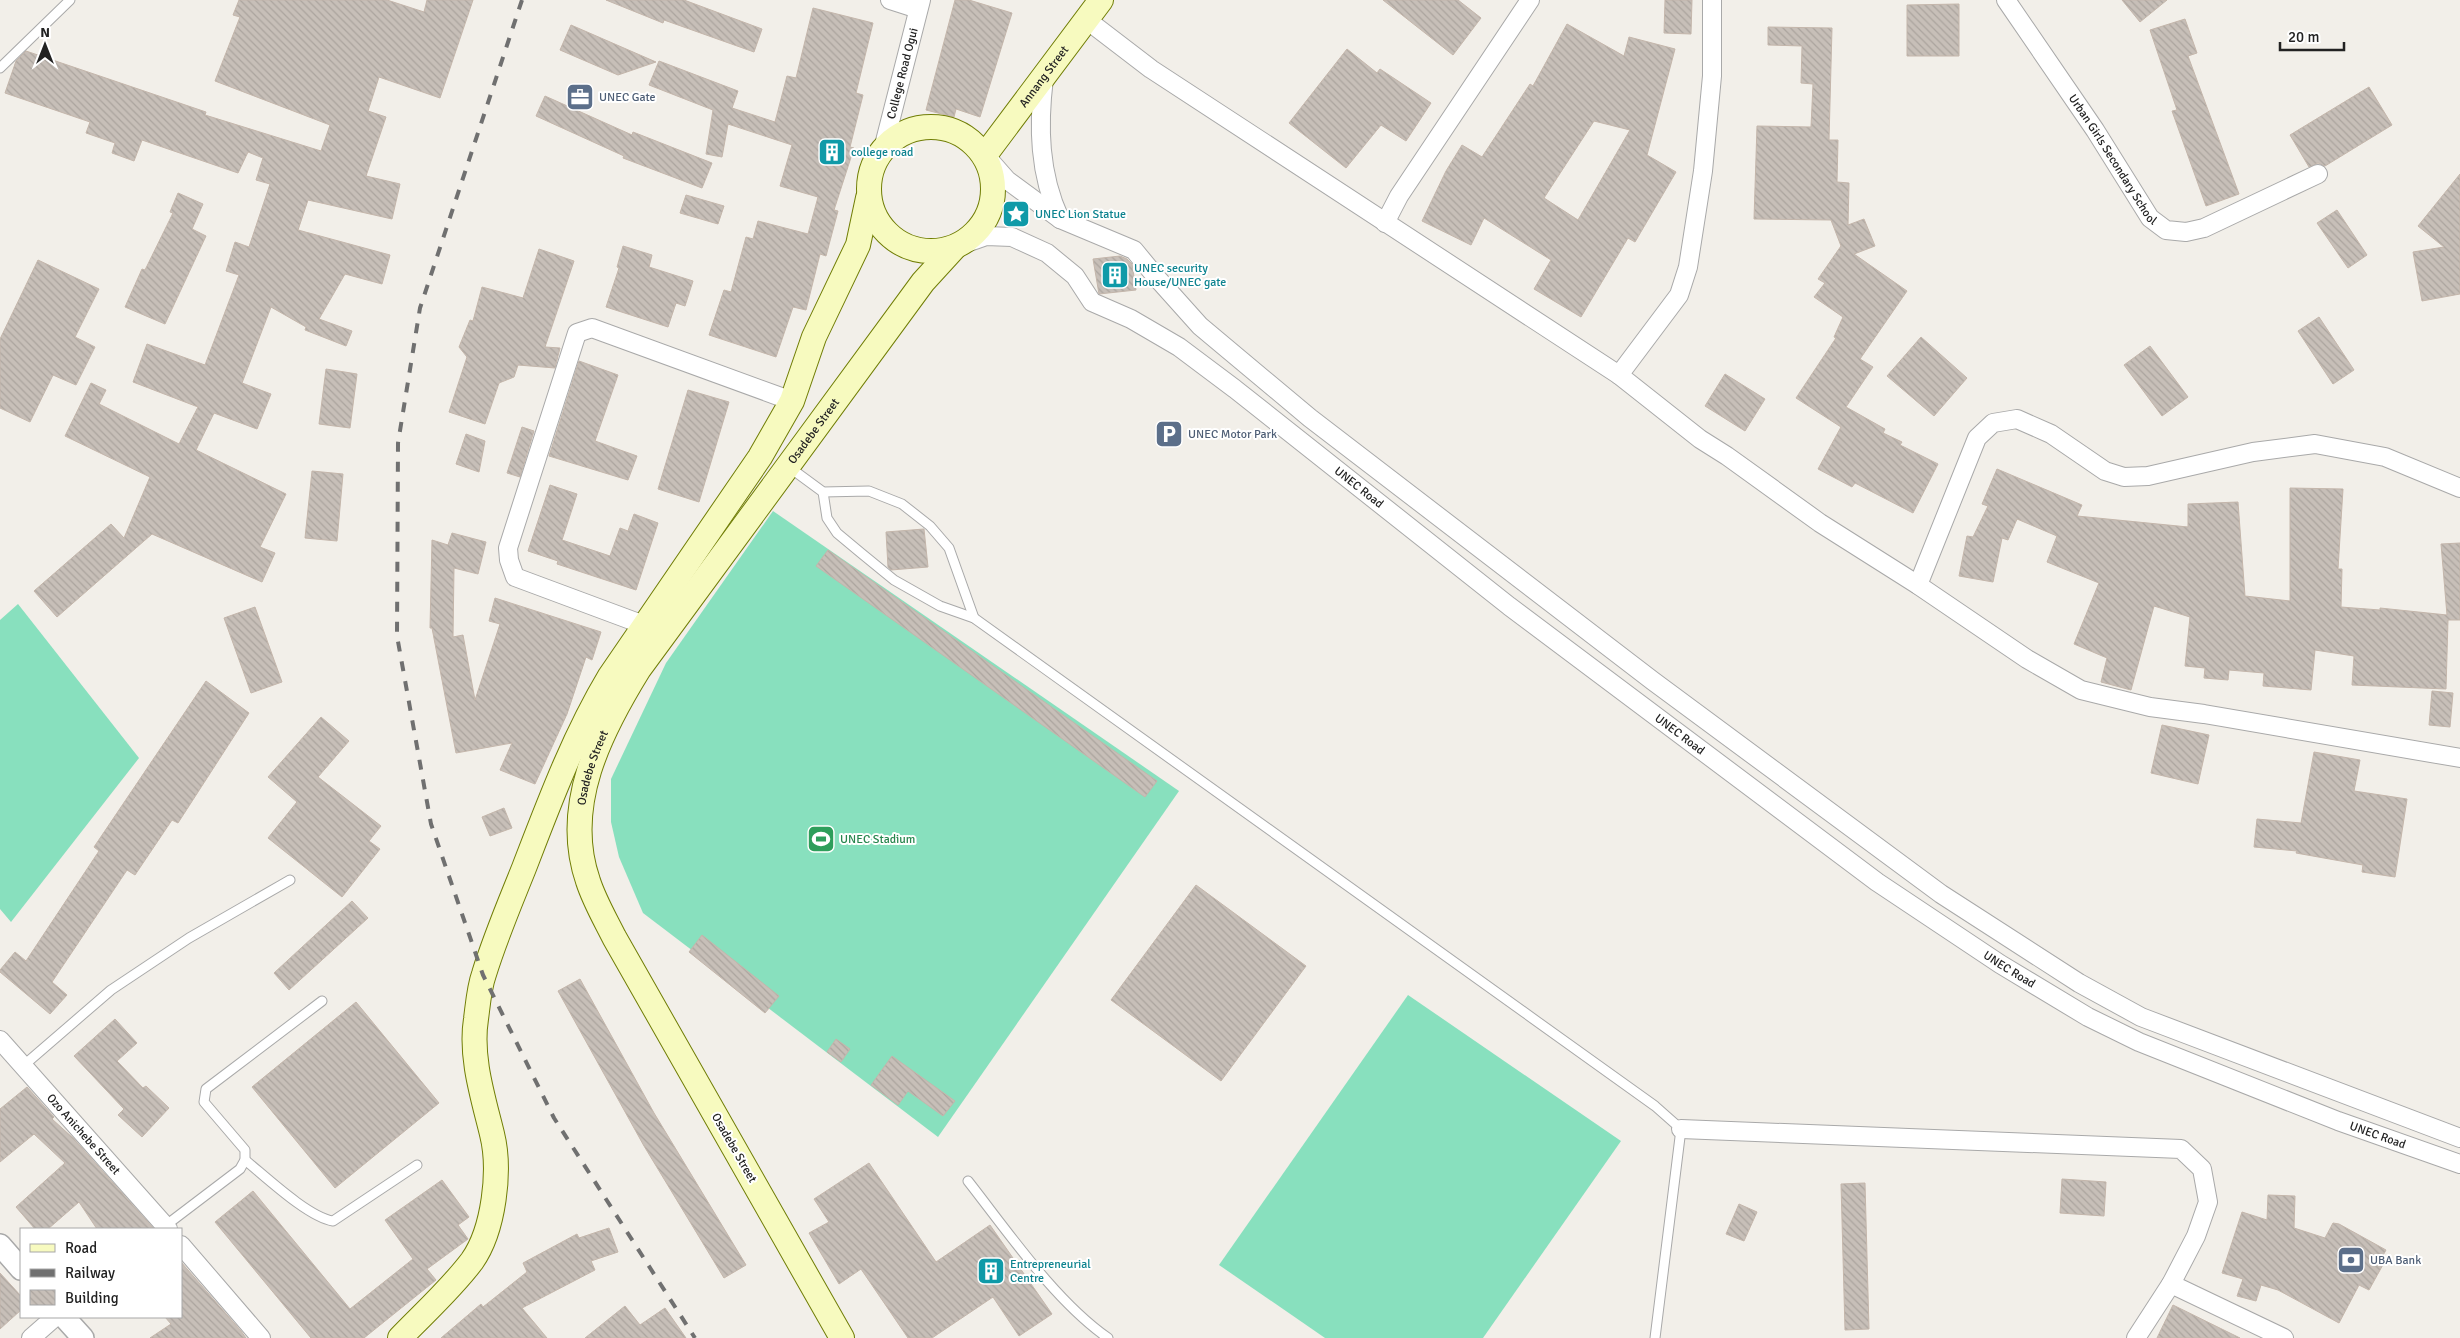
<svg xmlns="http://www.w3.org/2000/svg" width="2460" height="1338" font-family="Signika,sans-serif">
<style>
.pitch{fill:#88e0be}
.building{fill:url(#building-back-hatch);stroke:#c4b6ab;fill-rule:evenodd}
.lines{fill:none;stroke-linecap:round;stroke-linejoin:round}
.service-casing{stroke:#a9a9a9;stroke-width:11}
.minor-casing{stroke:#a9a9a9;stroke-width:20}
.tertiary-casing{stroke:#a9a9a9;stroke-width:24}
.secondary-casing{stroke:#707d05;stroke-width:26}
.service{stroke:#fff;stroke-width:9}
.minor{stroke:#fff;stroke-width:18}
.tertiary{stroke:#fff;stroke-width:21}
.secondary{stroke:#f7fabf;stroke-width:24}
.rail{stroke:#707070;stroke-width:4;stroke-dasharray:10 10;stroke-linecap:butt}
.labels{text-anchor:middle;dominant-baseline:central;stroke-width:4;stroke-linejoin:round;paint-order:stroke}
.street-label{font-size:12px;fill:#222;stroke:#fff}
.service-label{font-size:12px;fill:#4e5e75;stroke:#fff;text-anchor:start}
.culture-label{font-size:12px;fill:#0d838f;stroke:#fff;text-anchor:start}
.leisure-label{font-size:12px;fill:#27864d;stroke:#fff;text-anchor:start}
</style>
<defs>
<pattern id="building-back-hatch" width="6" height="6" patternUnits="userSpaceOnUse" patternTransform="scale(1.25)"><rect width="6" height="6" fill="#c7bfb8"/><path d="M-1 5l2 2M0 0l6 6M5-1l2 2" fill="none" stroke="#aba49e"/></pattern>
</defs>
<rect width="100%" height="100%" fill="#f2efe9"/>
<!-- pitch -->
<g class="pitch">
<path d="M 773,511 L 1179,791 L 938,1137 L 643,913 L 619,857 L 611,822 L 611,779 L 666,663 Z"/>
<path d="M 18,604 L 139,758 L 11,922 L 0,909 L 0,620 Z"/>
<path d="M 1408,995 L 1621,1141 L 1483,1338 L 1325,1338 L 1219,1265 Z"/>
</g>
<!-- building -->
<g class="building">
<path d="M 239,0 L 387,0 L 424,12 L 427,0 L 473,0 L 440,98 L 379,77 L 368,111 L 386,117 L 366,176 L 400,184 L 392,219 L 308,200 L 298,230 L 390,255 L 382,284 L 345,274 L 319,319 L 352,331 L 346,346 L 305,330 L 306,327 L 271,307 L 242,383 L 271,394 L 257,429 L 214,413 L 196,450 L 286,494 L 260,547 L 275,553 L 262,582 L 152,534 L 57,617 L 34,591 L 111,524 L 124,538 L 150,477 L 65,436 L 91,383 L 106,390 L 99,404 L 179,444 L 198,407 L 133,382 L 147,344 L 205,365 L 239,275 L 226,271 L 235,242 L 249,247 L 270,184 L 256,180 L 263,158 L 248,152 L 238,173 L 142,140 L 134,161 L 112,153 L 115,143 L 86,133 L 90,122 L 5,93 L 16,61 L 26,51 L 206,112 L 205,115 L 321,151 L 330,125 L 215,81 L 240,17 L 233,15 Z"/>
<path d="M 606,0 L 684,0 L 762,29 L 754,52 L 664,20 L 663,23 Z"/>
<path d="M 955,0 L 969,0 L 1012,13 L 980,117 L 956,109 L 954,117 L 926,110 Z"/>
<path d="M 1383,0 L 1458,0 L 1481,18 L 1453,55 Z"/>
<path d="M 1665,0 L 1692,0 L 1691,34 L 1664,33 Z"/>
<path d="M 2122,0 L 2167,0 L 2140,22 Z"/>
<path d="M 1959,4 L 1959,56 L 1907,56 L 1907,5 Z"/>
<path d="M 813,8 L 873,23 L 856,93 L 863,95 L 850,147 L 854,148 L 834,210 L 838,211 L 826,256 L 820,254 L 806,310 L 793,307 L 776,357 L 709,335 L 724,290 L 731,292 L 746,237 L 753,239 L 758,221 L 808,234 L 818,197 L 780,186 L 792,145 L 728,124 L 722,157 L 706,154 L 713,110 L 649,85 L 659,61 L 738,91 L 732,108 L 775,122 L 787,76 L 796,78 Z"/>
<path d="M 2185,19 L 2197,53 L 2188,56 L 2239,194 L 2206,206 L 2172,111 L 2177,110 L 2150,30 Z"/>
<path d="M 1567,24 L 1624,56 L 1629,37 L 1675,49 L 1647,155 L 1676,172 L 1635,242 L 1628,238 L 1581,317 L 1534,289 L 1551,260 L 1484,218 L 1471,245 L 1422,221 L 1446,171 L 1462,145 L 1482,157 L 1530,84 L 1533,86 ZM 1594,121 L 1630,130 L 1578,220 L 1544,198 Z"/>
<path d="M 571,25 L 656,62 L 618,75 L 560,50 Z"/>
<path d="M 1768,27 L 1832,28 L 1829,140 L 1838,140 L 1837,182 L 1849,183 L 1848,225 L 1864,219 L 1875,246 L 1854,254 L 1907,291 L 1860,359 L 1873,367 L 1846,407 L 1885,429 L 1883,433 L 1902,442 L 1900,445 L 1938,464 L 1913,513 L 1855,483 L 1852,487 L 1818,469 L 1841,427 L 1796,398 L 1836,338 L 1834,337 L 1843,317 L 1814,297 L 1825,283 L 1818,279 L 1841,246 L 1831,220 L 1754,219 L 1757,126 L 1811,127 L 1813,84 L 1801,83 L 1802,46 L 1768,45 Z"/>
<path d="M 1347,49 L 1377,73 L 1380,69 L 1431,103 L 1406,141 L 1381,125 L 1346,168 L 1289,123 Z"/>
<path d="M 2369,87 L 2392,125 L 2325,166 L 2318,163 L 2309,167 L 2290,135 Z"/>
<path d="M 545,96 L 632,135 L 633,132 L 712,163 L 702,188 L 623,158 L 624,156 L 536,116 Z"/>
<path d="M 2460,174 L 2460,294 L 2422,301 L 2413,252 L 2444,247 L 2418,226 Z"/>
<path d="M 178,193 L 203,204 L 192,229 L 206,236 L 165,324 L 125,307 L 142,269 L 145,270 L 173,213 L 170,212 Z"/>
<path d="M 686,195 L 724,206 L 718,224 L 680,213 Z"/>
<path d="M 2337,210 L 2367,255 L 2348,268 L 2317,223 Z"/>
<path d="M 623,246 L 652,255 L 649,267 L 693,281 L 685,306 L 676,303 L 668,327 L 606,307 L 619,268 L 617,267 Z"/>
<path d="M 539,249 L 574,261 L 545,347 L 560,348 L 555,368 L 518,365 L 514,377 L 499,383 L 485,424 L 449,412 L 467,357 L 459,347 L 470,320 L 473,321 L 482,287 L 523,298 Z"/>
<path d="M 1120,256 L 1127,259 L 1132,264 L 1136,290 L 1099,294 L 1093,259 Z"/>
<path d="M 38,260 L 99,289 L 75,337 L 95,347 L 76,385 L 53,375 L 30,422 L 0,408 L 0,339 Z"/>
<path d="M 2319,317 L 2354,370 L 2333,384 L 2298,331 Z"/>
<path d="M 1921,337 L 1967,378 L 1934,416 L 1887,376 Z"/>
<path d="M 2150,346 L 2188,397 L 2162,416 L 2124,365 Z"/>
<path d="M 579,361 L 618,375 L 595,441 L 637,456 L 628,480 L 549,456 Z"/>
<path d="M 326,369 L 357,374 L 350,428 L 319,424 Z"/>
<path d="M 1725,374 L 1765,399 L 1745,431 L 1705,406 Z"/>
<path d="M 688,390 L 729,402 L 699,502 L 658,489 Z"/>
<path d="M 522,427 L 534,431 L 520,477 L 507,473 Z"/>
<path d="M 466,434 L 485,441 L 479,472 L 456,464 Z"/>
<path d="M 1997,469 L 2082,505 L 2077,516 L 2188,527 L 2188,504 L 2238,502 L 2245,596 L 2290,601 L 2290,488 L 2343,489 L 2338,569 L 2342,569 L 2341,607 L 2380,610 L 2380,608 L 2447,615 L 2441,544 L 2460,543 L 2460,620 L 2448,620 L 2446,689 L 2352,685 L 2354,656 L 2315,650 L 2311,690 L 2263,686 L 2264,673 L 2229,670 L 2228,680 L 2204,678 L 2205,668 L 2185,666 L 2190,617 L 2154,606 L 2131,690 L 2101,682 L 2107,658 L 2074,644 L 2099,583 L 2047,562 L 2057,536 L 2017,519 L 2008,540 L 2002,538 L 1993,582 L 1959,576 L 1967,536 L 1973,537 L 1988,506 L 1982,504 Z"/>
<path d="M 312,471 L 343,474 L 337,541 L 305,538 Z"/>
<path d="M 550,485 L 577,494 L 562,540 L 610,556 L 620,528 L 628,531 L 634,514 L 658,523 L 636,590 L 557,564 L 558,561 L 528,551 Z"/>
<path d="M 924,529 L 928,567 L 891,570 L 888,567 L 886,532 Z"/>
<path d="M 452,533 L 486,542 L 478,574 L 454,568 L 453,637 L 463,635 L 475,700 L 500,624 L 489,621 L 495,598 L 601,632 L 592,660 L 586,657 L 567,714 L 535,784 L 500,770 L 512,743 L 456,753 L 432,628 L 430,628 L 432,540 L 448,545 Z"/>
<path d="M 828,550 L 1157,781 L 1145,797 L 816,566 Z"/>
<path d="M 255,607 L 282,682 L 251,693 L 224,618 Z"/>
<path d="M 206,681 L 249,713 L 178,823 L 172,820 L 135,875 L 127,870 L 52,982 L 67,995 L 50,1014 L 0,972 L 0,970 L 15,952 L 26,961 L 99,851 L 94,847 Z"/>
<path d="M 2432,691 L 2453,693 L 2450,727 L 2429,725 Z"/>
<path d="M 321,717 L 349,741 L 318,777 L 381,826 L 369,841 L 380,849 L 342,897 L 268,838 L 297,802 L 268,777 Z"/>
<path d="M 2162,725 L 2209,735 L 2198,784 L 2151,773 Z"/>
<path d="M 2314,752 L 2360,760 L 2354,791 L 2407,799 L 2395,877 L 2362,872 L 2363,865 L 2296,853 L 2297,851 L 2254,847 L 2257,819 L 2301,823 Z"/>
<path d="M 504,808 L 512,828 L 490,836 L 482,817 Z"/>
<path d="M 1196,885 L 1306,966 L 1221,1081 L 1111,1000 Z"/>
<path d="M 352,901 L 368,918 L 289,990 L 274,973 Z"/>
<path d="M 702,935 L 779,996 L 765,1013 L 689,952 Z"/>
<path d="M 580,979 L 654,1113 L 746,1265 L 724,1278 L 644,1146 L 558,991 Z"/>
<path d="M 356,1002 L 439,1103 L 335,1188 L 252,1087 Z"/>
<path d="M 115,1019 L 137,1043 L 117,1061 L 143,1088 L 146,1086 L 169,1108 L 142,1137 L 118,1115 L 124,1109 L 74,1056 Z"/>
<path d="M 836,1039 L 850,1049 L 841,1062 L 827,1052 Z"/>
<path d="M 892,1056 L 955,1101 L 943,1116 L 908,1091 L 898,1105 L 871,1085 Z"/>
<path d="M 27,1087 L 54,1117 L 52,1119 L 73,1138 L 154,1229 L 97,1229 L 79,1202 L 48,1229 L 35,1229 L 16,1207 L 65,1163 L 34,1134 L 0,1162 L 0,1109 Z"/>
<path d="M 869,1163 L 936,1262 L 990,1225 L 1052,1314 L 1019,1336 L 993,1297 L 932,1338 L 908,1338 L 861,1269 L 839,1284 L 809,1233 L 829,1222 L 814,1199 Z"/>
<path d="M 2062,1179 L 2106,1182 L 2104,1216 L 2060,1213 Z"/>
<path d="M 442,1180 L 469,1217 L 458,1225 L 468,1239 L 427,1269 L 436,1280 L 364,1338 L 311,1338 L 215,1222 L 253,1191 L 350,1309 L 413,1259 L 385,1220 Z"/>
<path d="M 1865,1183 L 1869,1329 L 1845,1330 L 1841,1184 Z"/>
<path d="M 2268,1195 L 2295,1196 L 2294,1228 L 2325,1238 L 2333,1223 L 2339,1224 L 2386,1250 L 2381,1259 L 2385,1261 L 2369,1290 L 2359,1285 L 2339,1323 L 2278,1290 L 2261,1285 L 2256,1301 L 2237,1296 L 2243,1279 L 2222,1273 L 2242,1212 L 2267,1220 Z"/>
<path d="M 1739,1204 L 1757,1212 L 1744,1241 L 1726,1234 Z"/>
<path d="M 609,1228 L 618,1252 L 591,1261 L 595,1270 L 522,1308 L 547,1338 L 441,1338 L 481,1304 L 483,1307 L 527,1272 L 523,1263 L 577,1234 L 579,1238 Z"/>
<path d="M 181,1262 L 241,1331 L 246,1338 L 150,1338 L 171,1324 L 165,1317 L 181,1317 Z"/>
<path d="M 0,1273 L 21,1296 L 21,1310 L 0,1329 Z"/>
<path d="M 2173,1305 L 2240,1338 L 2157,1338 Z"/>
<path d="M 625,1306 L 640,1325 L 665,1308 L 686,1338 L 585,1338 Z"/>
</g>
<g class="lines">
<!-- service casing -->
<g class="service-casing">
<g id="service">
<path d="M 0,68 L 70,0"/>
<path d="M 789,467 L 823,492 L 869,491 L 902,504 L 930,526 L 949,548 L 974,618"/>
<path d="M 823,492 L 827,518 L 837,533 L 861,553 L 894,580 L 940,606 L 974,618 L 1655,1106 L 1681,1129 L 1655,1338"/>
<path d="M 23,1066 L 111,990 L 189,938 L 290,880"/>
<path d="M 245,1160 C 266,1177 308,1217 333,1221 L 417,1165"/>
<path d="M 968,1181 C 1008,1232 1055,1301 1108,1338"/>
<path d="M 165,1226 L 240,1169 L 245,1160 L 245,1150 L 204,1102 L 206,1089 L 322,1001"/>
</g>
</g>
<!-- minor casing -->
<g class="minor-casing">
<g id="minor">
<path d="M 890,0 L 918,9"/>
<path id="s1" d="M 2006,0 L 2095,130 L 2150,218 L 2166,230 L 2186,232 L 2204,228 L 2318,174"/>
<path d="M 1087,20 L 1151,69 L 1619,375 L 1700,439 L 1727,456 L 1820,523 L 1918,585 L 2027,659 L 2081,690 L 2150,707 L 2204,714 L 2460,758"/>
<path d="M 1044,78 C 1038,126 1039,174 1060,219"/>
<path id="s2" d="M 883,149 L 921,0"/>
<path d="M 985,155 L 1007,180 L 1060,219 L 1134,250 L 1157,278 L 1200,326 L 1310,418 L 1653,681 L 1941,894 L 2079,983 L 2141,1017 L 2460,1138"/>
<path d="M 1385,223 L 1399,196 L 1530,0"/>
<path id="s3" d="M 955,247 L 986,236 L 1012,237 L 1047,253 L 1075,276 L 1092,302 L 1131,319 L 1179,347 L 1235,389 L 1509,606 L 1877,882 L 2000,964 L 2088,1017 L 2139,1042 L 2338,1121 L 2460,1164"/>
<path d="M 1619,375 L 1679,295 L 1688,267 L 1703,171 L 1712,76 L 1712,0"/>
<path d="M 1918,585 L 1977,438 L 1993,423 L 2017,419 L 2051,434 L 2105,471 L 2124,477 L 2148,476 L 2253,452 L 2315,444 L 2385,457 L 2460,488"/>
<path d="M 644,625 L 515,577 L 509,560 L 508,548 L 577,333 L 592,328 L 792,401"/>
<path id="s4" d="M 0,1040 L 168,1229"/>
<path d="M 1681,1129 L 2181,1149 L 2202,1169 L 2208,1202 L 2196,1236 L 2171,1284 L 2136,1338"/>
<path d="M 181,1245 L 261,1338"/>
<path d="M 2171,1284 L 2284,1338"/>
<path d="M 31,1338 L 55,1317"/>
</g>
</g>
<!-- tertiary casing -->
<g class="tertiary-casing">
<g id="tertiary">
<path d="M 0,1245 L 21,1269"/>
<path d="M 64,1317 L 83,1338"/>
</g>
</g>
<!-- secondary casing -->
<g class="secondary-casing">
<g id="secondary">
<circle cx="931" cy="189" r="62"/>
<path id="s5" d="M 985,155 L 1101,0"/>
<path d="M 400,1338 C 424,1313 451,1289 472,1261 C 494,1230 501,1170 492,1134 C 483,1097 470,1057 476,1019 C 478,1004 479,988 484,974 C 495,938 510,903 524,868 C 549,803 574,736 610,676 L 760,457 L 792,401 L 814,337 L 858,245 L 868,198"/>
<path id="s6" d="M 842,1338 L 614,937 C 605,919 594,900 588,881 C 562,806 600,732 639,669 L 923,282 L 955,247"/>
</g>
</g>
<!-- service -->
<use href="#service" class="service"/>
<!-- minor -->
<use href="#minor" class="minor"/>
<!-- tertiary -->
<use href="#tertiary" class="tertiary"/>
<!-- secondary -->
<use href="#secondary" class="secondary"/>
<!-- rail -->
<path class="rail" d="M 522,0 L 420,308 L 398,443 L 397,636 L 431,824 L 483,975 L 554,1118 L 695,1338"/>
</g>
<!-- icons -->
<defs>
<g id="office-square" transform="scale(1.4375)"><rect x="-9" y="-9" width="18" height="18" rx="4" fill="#5c6f8a" stroke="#fff"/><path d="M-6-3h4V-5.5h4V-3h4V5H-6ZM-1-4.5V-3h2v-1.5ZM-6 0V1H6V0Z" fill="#fff"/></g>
<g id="building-square" transform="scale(1.4375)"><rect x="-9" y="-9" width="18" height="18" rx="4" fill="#0f9aa8" stroke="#fff"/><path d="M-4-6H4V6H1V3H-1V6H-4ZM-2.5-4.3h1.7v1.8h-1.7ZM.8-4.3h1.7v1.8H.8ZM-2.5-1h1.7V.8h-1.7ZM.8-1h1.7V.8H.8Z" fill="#fff"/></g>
<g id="sight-square" transform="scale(1.4375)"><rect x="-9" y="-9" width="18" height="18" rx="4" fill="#0f9aa8" stroke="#fff"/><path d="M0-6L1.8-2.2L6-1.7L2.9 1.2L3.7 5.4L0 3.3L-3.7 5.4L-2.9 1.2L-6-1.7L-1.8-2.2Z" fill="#fff"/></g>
<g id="parking-square" transform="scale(1.4375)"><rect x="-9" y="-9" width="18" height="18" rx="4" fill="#5c6f8a" stroke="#fff"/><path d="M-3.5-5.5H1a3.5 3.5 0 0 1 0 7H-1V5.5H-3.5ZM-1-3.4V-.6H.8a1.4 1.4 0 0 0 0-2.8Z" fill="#fff"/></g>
<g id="stadium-square" transform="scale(1.4375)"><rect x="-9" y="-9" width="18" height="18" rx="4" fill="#2e9e5b" stroke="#fff"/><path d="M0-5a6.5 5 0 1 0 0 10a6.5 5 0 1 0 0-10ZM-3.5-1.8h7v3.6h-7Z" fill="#fff"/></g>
<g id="bank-square" transform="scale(1.4375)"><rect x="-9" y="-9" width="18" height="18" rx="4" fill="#5c6f8a" stroke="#fff"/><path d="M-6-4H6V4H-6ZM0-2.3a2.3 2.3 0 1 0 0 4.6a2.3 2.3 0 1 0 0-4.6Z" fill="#fff"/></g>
</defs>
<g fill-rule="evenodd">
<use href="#office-square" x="580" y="97"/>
<use href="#building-square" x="832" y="152"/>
<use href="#sight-square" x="1016" y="214"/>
<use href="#building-square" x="1115" y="275"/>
<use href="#parking-square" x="1169" y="434"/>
<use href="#stadium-square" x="821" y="839"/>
<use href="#bank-square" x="2351" y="1260"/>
<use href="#building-square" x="991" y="1271"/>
</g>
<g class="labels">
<!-- street labels -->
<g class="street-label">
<text stroke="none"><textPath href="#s2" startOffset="78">College Road Ogui</textPath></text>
<text stroke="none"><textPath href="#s5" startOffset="98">Annang Street</textPath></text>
<text stroke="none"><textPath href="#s1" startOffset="192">Urban Girls Secondary School</textPath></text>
<text stroke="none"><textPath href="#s6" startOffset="1044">Osadebe Street</textPath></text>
<text stroke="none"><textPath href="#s3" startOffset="491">UNEC Road</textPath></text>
<text stroke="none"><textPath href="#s3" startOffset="896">UNEC Road</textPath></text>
<text stroke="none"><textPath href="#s6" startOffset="639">Osadebe Street</textPath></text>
<text stroke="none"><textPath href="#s3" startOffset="1301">UNEC Road</textPath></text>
<text stroke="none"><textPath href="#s4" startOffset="126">Ozo Anichebe Street</textPath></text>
<text stroke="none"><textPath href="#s3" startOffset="1706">UNEC Road</textPath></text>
<text transform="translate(734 1148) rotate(60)">Osadebe Street</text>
</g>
<!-- service labels -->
<g class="service-label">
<text x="599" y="97">UNEC Gate</text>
<text x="1188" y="434">UNEC Motor Park</text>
<text x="2370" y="1260">UBA Bank</text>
</g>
<!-- culture labels -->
<g class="culture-label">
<text x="851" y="152">college road</text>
<text x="1035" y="214">UNEC Lion Statue</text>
<text x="1134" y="268">UNEC security<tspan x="1134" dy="14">House/UNEC gate</tspan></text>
<text x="1010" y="1264">Entrepreneurial<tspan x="1010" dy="14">Centre</tspan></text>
</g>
<!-- leisure labels -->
<g class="leisure-label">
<text x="840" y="839">UNEC Stadium</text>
</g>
</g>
<!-- legend -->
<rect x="20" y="1228" width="162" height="90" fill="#ffffff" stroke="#a7a7a7"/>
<rect x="30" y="1244" width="25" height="8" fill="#f7fabf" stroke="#a7a7a7"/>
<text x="65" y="1253" font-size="15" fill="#222222">Road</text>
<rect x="30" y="1269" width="25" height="8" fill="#707070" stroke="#a7a7a7"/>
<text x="65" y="1278" font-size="15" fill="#222222">Railway</text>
<rect x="30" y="1290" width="25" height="15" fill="url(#building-back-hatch)" stroke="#a7a7a7"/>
<text x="65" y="1303" font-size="15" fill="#222222">Building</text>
<!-- north arrow -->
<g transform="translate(45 45)" stroke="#ffffff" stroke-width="4" paint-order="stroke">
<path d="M0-4L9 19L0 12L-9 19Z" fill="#222222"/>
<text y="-8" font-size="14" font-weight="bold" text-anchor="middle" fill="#222222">N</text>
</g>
<!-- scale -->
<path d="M2280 42v8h64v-8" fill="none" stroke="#222222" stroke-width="2.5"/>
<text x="2288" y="42" font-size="15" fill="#222222" stroke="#ffffff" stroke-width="4" paint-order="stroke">20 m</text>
</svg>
